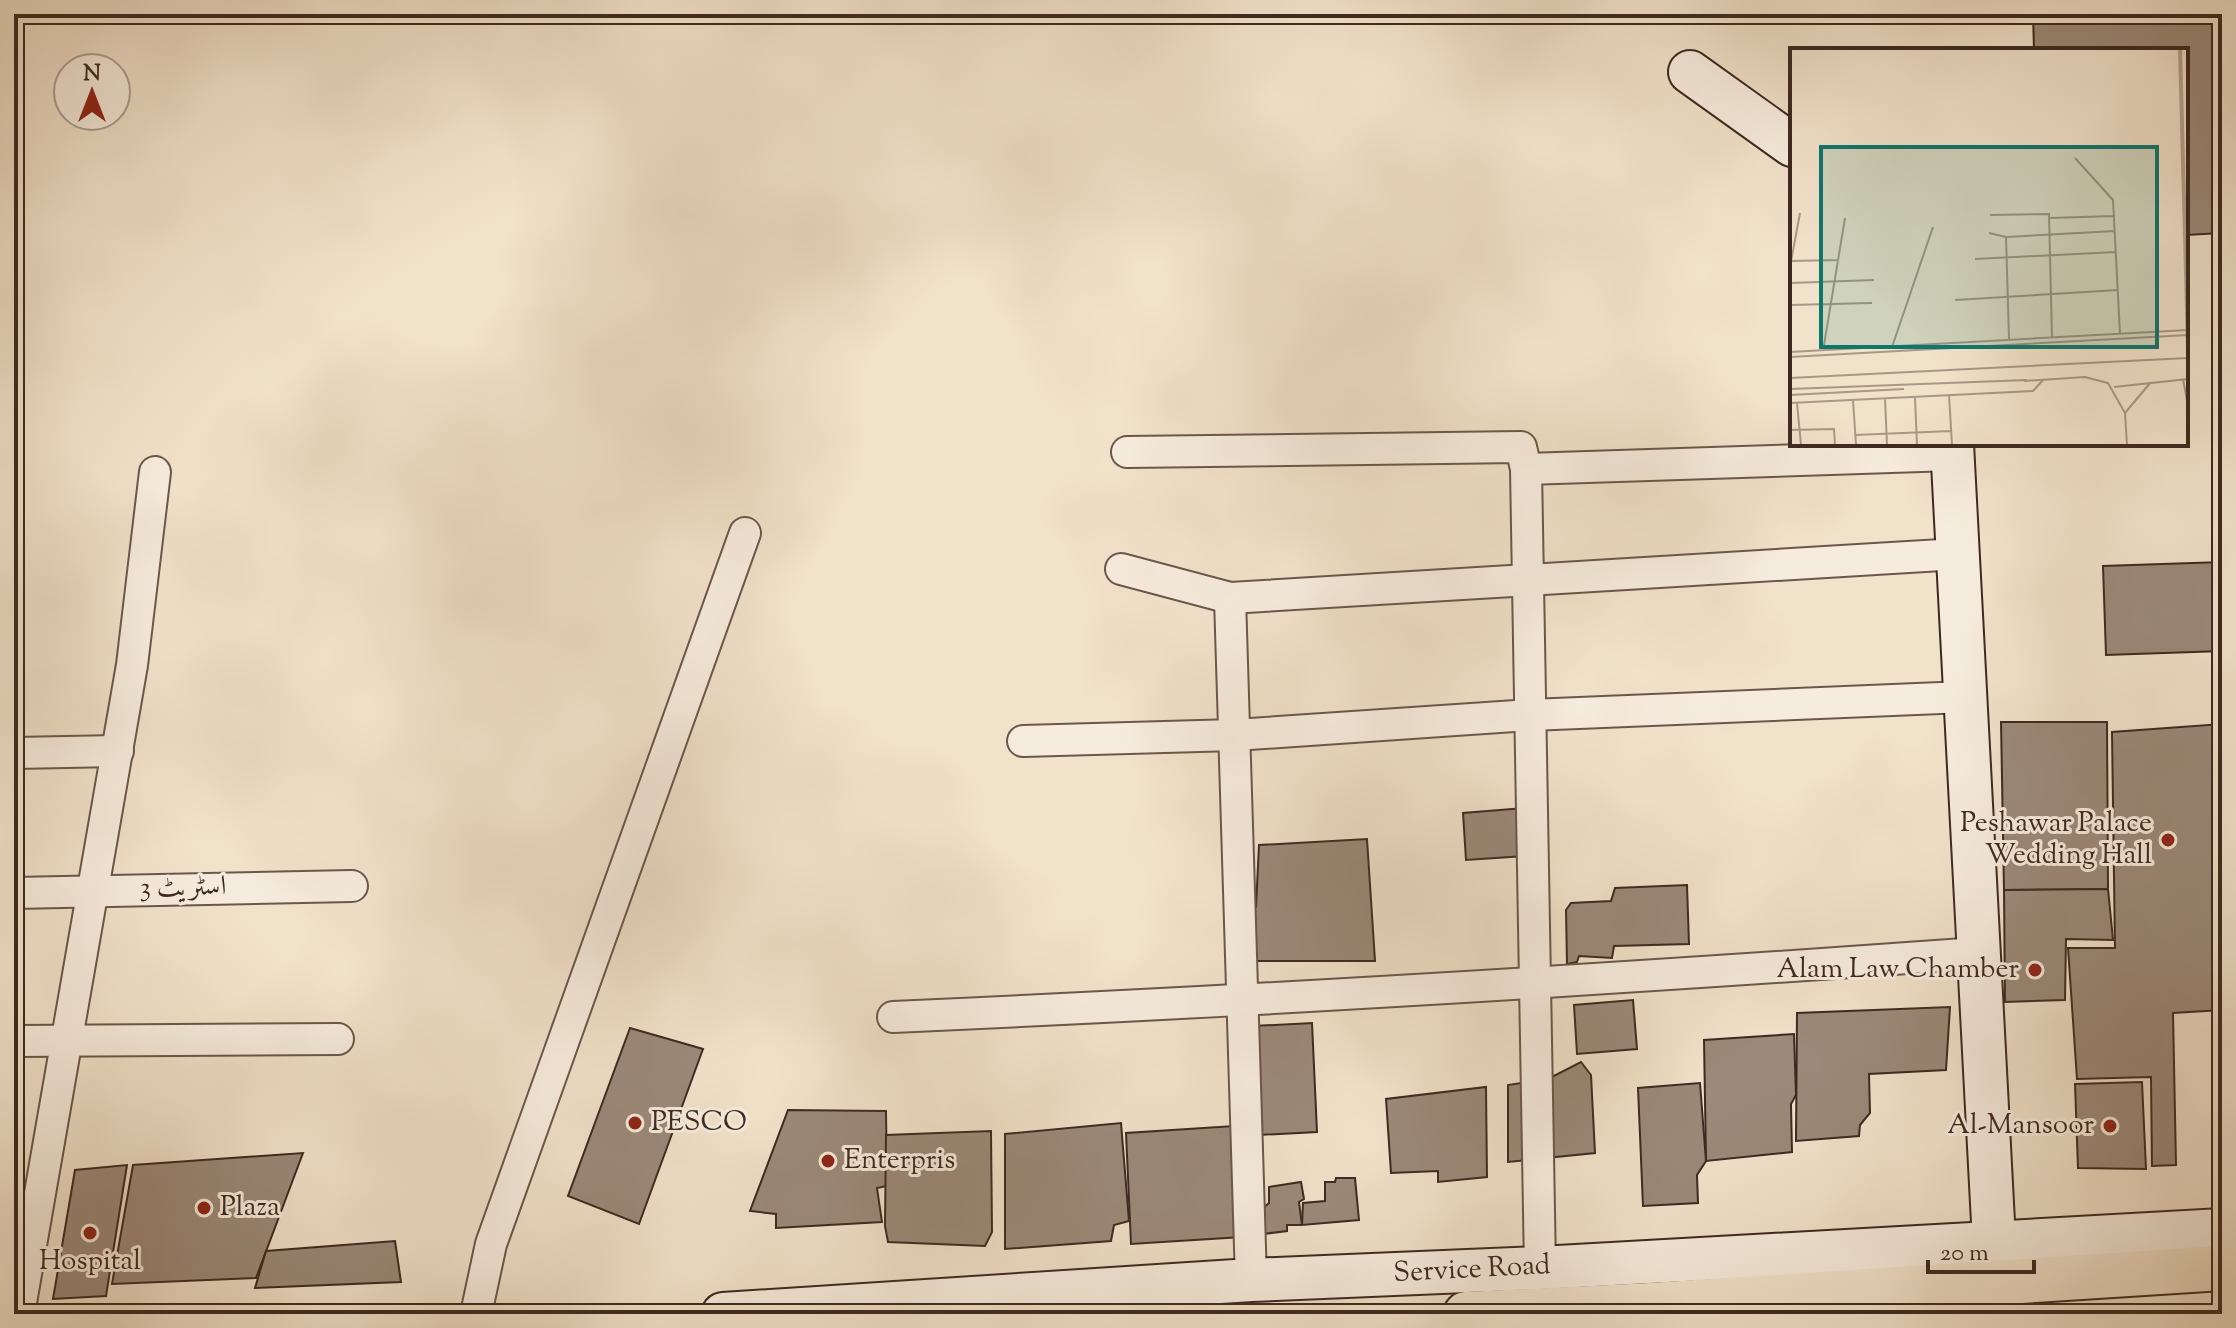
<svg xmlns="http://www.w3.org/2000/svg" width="2236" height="1328" font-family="'Sorts Mill Goudy',Amiri,serif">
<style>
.building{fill:#9b8979;stroke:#3e2921;stroke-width:2}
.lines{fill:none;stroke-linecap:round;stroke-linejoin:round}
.street-casing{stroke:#6b574b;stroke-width:34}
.secondary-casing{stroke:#3e2921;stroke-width:46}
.highway-casing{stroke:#3e2921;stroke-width:48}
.street{stroke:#f6ecdd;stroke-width:30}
.secondary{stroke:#f6ecdd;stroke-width:42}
.highway{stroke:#f1e2ca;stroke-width:44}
.poi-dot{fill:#8f2418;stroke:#f6ecdd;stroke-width:3}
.labels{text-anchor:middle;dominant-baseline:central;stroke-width:6;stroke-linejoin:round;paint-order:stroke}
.poi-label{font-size:28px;fill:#3e2921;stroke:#f6ecdd;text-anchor:end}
.street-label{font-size:28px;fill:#3e2921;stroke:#f6ecdd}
.inset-river{fill:none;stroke:#b4a391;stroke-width:4}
.inset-road{fill:none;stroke:#a99886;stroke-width:2}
.view{fill:#0f766e;fill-opacity:0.15;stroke:#0f766e;stroke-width:4}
.inset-edge{fill:none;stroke:#3e2921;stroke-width:4}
</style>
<rect width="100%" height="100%" fill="#f1e2ca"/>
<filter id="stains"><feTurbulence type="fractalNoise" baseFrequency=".0025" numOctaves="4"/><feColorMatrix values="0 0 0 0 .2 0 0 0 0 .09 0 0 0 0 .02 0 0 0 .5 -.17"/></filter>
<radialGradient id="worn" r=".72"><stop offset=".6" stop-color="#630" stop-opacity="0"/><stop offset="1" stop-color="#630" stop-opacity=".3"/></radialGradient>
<!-- building -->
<g class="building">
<path d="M 2033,14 L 2222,14 L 2222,233 L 2186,235 L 2186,50 L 2034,50 Z"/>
<path d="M 2222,562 L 2222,651 L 2106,655 L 2103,566 Z"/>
<path d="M 2001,722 L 2107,722 L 2108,889 L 2004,890 Z"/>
<path d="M 2222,724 L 2222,1010 L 2173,1013 L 2176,1165 L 2152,1166 L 2151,1077 L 2077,1079 L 2068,948 L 2115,948 L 2112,732 Z"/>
<path d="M 1524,808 L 1525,856 L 1466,860 L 1463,813 Z"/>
<path d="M 1367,839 L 1375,961 L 1254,961 L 1248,910 L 1256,907 L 1259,845 Z"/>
<path d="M 1687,885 L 1689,944 L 1614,946 L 1612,958 L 1579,956 L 1577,962 L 1567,964 L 1566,910 L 1571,903 L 1611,901 L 1615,888 Z"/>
<path d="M 2108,889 L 2113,940 L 2066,939 L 2065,1000 L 2005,1002 L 2004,890 Z"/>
<path d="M 1633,1000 L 1637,1049 L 1577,1054 L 1574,1005 Z"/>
<path d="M 1950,1007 L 1946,1070 L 1869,1074 L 1870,1113 L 1860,1125 L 1859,1136 L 1796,1141 L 1797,1013 Z"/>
<path d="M 1312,1023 L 1317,1132 L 1258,1135 L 1253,1026 Z"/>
<path d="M 630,1028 L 703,1049 L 639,1224 L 568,1196 Z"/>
<path d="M 1794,1034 L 1796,1095 L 1791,1104 L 1792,1152 L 1706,1161 L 1704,1040 Z"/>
<path d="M 1581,1062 L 1591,1075 L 1595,1153 L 1508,1162 L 1508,1085 L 1548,1079 Z"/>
<path d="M 2142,1082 L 2146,1169 L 2078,1168 L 2075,1084 Z"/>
<path d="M 1700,1083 L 1706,1161 L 1697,1175 L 1698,1203 L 1643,1206 L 1638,1088 Z"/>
<path d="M 1486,1087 L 1487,1177 L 1438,1182 L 1438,1171 L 1391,1173 L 1386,1099 Z"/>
<path d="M 788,1110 L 886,1111 L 887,1186 L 877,1188 L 882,1222 L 776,1228 L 776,1214 L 750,1211 Z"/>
<path d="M 1121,1123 L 1129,1221 L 1114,1225 L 1111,1241 L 1005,1249 L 1005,1134 Z"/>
<path d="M 1234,1126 L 1242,1237 L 1131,1244 L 1126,1133 Z"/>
<path d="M 991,1131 L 992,1232 L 985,1246 L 888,1242 L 885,1226 L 886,1135 Z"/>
<path d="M 303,1153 L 256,1278 L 112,1284 L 133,1165 Z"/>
<path d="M 127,1165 L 106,1296 L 53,1299 L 75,1170 Z"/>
<path d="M 1336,1178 L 1355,1178 L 1359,1220 L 1302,1225 L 1303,1203 L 1325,1201 L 1325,1182 L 1335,1182 Z"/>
<path d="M 1301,1182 L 1304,1199 L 1299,1202 L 1302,1225 L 1287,1225 L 1287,1231 L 1263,1234 L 1262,1209 L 1269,1203 L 1269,1187 Z"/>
<path d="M 395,1241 L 401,1282 L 255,1288 L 266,1251 Z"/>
</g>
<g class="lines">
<!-- street casing -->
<g class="street-casing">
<g id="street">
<path d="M 1127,452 L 1521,447 L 1526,469 L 1540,1268"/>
<path d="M 1526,469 L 1952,455"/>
<path d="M 1121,569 L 1230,598 L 1958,554"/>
<path d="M 1230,598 L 1251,1280"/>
<path d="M 1023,741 L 1235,735 L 1530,715 L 1965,697"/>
<path d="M 14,753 L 118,751"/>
<path d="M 14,893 L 352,886"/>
<path d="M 893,1017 C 1255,1001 1617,979 1978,953"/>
<path d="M 14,1041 L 338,1039"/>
<path d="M 19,1314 L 132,665 L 155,472"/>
<path d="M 476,1314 L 491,1244 L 745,533"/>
</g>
</g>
<!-- secondary casing -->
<g class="secondary-casing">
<g id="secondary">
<path d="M 1690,72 L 1792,145"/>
<path d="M 1952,444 L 1994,1241"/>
<path d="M 723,1314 L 1251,1280 L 1540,1268 L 2222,1230"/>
</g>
</g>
<!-- highway casing -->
<g class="highway-casing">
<path id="highway" d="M 1466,1314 L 1651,1305 L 2222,1268"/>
</g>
<!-- street -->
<use href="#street" class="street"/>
<!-- secondary -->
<use href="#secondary" class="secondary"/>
<!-- highway -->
<use href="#highway" class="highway"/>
</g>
<!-- markers -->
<g class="poi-dot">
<circle cx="2168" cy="840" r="8"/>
<circle cx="2035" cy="970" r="8"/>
<circle cx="635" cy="1123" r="8"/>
<circle cx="2110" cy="1126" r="8"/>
<circle cx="828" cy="1161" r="8"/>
<circle cx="204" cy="1208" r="8"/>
<circle cx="90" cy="1233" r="8"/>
</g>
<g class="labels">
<!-- poi labels -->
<g class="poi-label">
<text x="2152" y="824">Peshawar Palace<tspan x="2152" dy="32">Wedding Hall</tspan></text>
<text x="2019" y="970">Alam Law Chamber</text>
<text x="651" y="1123" text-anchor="start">PESCO</text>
<text x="2094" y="1126">Al-Mansoor</text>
<text x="844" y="1161" text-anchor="start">Enterpris</text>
<text x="220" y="1208" text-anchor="start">Plaza</text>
<text x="90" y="1262" text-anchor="middle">Hospital</text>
</g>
<!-- street labels -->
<g class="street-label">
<text transform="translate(183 888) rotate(-1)">اسٹریٹ 3</text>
<text transform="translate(1472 1270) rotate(-3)">Service Road</text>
</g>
</g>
<!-- overview -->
<g transform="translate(1790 48)">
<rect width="398" height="398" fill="#f1e2ca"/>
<path class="inset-river" d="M 390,1 L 398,300"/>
<path class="inset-road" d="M 397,1 L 398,26M 285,110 L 323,152 L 330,286M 200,167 L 259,166 L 262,290M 260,170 L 324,168M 199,185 L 216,189 L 325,183M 216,189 L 219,291M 185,211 L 326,204M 1,213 L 49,212M 0,219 L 10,165M 0,235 L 84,232M 165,252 L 328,242M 0,257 L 82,255M 102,299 L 143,179M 33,303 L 55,170M 0,304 L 398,282M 0,309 L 398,287M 0,330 L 398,310M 393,331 L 398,358M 234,333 L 295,329 L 318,335 L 335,365 L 337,397M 324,339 L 398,331M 0,341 L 237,332M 0,347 L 114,341M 159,347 L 162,397M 125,349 L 127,397M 95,351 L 97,397M 63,352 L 66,397M 0,355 L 243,343 L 254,331M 7,355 L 11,397M 335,365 L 361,334M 0,382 L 44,381 L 45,397M 65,387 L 161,383"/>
<path class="view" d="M 31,99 L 367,99 L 367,299 L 31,299 Z"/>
<rect width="398" height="398" class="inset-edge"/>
</g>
<!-- margin -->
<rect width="2236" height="1328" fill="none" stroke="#f1e2ca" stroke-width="48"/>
<rect x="16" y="16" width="2204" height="1296" fill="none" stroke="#3e2921" stroke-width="4"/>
<rect x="24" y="24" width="2188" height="1280" fill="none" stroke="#3e2921" stroke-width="2"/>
<!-- north arrow -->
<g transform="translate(92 92)"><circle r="38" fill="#f6ecdd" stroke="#ac9e92" stroke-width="2"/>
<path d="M0-6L14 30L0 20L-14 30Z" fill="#8f2418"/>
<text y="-12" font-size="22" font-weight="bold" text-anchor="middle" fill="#3e2921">N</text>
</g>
<!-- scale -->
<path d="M1928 1260v12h106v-12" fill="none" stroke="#3e2921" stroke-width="4"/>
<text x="1940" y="1260" font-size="24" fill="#3e2921" stroke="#f6ecdd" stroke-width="6" paint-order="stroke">20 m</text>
<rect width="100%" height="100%" filter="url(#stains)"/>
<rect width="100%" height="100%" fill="url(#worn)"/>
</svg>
